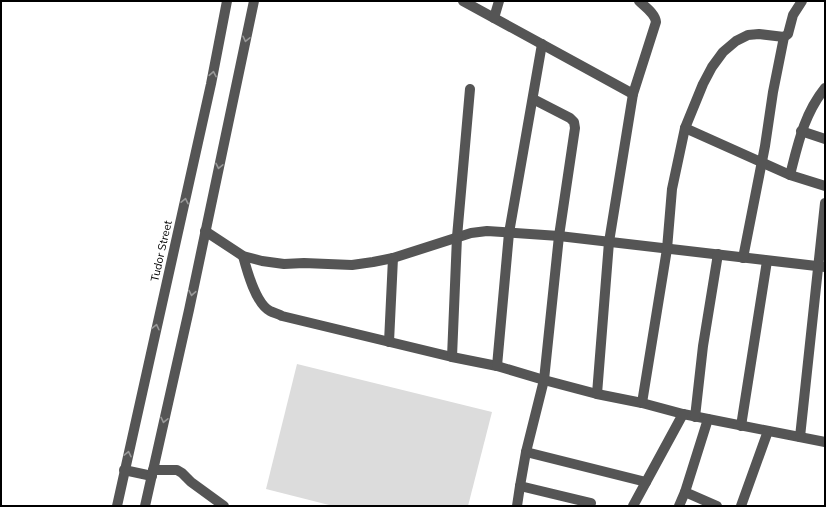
<svg xmlns="http://www.w3.org/2000/svg" width="826" height="507" font-family="Mulish,sans-serif">
<style>
.green{fill:#dcdcdc}
.lines{fill:none;stroke-linecap:round;stroke-linejoin:round}
.minor{stroke:#555;stroke-width:10}
.oneway{stroke:#999}
.labels{text-anchor:middle;dominant-baseline:central;stroke-width:3;stroke-linejoin:round;paint-order:stroke}
.street-label{font-size:11px;fill:#000;stroke:#fff}
</style>
<rect width="100%" height="100%" fill="#fff"/>
<!-- green -->
<path class="green" d="M 297,364 L 492,412 L 468,506 L 333,506 L 266,489 Z"/>
<g class="lines">
<!-- minor -->
<g class="minor">
<path d="M 463,1 L 633,94"/>
<path d="M 494,18 L 499,1"/>
<path d="M 685,128 L 790,175 L 825,186"/>
<path d="M 801,131 L 825,139"/>
<path d="M 790,175 C 798,144 804,114 825,88"/>
<path d="M 205,231 L 243,256 L 262,261 L 284,264 L 304,263 L 352,265 L 373,262 L 393,258 L 471,233 L 487,231 L 559,236 L 825,267"/>
<path d="M 243,256 C 247,271 256,304 270,311 C 274,313 279,314 282,316 L 452,357 L 497,366 L 544,380 L 597,394 L 642,403 L 683,414 L 825,442"/>
<path d="M 743,258 L 765,146 L 773,92 L 784,37 L 788,34 L 793,15 L 802,1"/>
<path d="M 389,342 L 393,258"/>
<path d="M 452,357 L 457,237 L 470,89"/>
<path d="M 497,366 L 509,233 L 542,44"/>
<path d="M 597,394 L 609,242 L 633,94 L 656,22 C 655,13 645,7 639,1"/>
<path d="M 642,403 L 667,249 L 672,189 L 685,128 L 703,84 L 712,67 L 723,52 L 736,41 L 748,35 L 759,34 L 784,37"/>
<path d="M 695,417 L 703,346 L 718,254"/>
<path d="M 741,426 L 767,261"/>
<path d="M 800,437 L 825,203"/>
<path d="M 526,452 L 646,482"/>
<path d="M 124,470 L 152,476"/>
<path d="M 153,470 L 177,470 L 182,473 L 191,482 L 224,506"/>
<path d="M 520,486 L 591,503"/>
<path d="M 685,492 L 717,506"/>
<path d="M 117,506 L 211,84 L 227,1"/>
<path d="M 145,506 L 189,310 L 254,1"/>
<path d="M 517,506 L 520,486 L 526,452 L 544,380 L 559,236 L 575,128 L 574,122 L 570,118 L 533,99"/>
<path d="M 633,506 L 683,414"/>
<path d="M 679,506 L 685,492 L 708,419"/>
<path d="M 741,506 L 768,431"/>
</g>
</g>
<!-- one-way arrows -->
<defs><path id="oneway-chevron" d="M-2-3.5L2.5 0L-2 3.5" fill="none" stroke-width="1.6" stroke-linecap="round" stroke-linejoin="round"/></defs>
<g class="oneway">
<use href="#oneway-chevron" transform="translate(246 39) rotate(103)"/>
<use href="#oneway-chevron" transform="translate(213 74) rotate(-79)"/>
<use href="#oneway-chevron" transform="translate(219 166) rotate(102)"/>
<use href="#oneway-chevron" transform="translate(185 201) rotate(-78)"/>
<use href="#oneway-chevron" transform="translate(192 293) rotate(101)"/>
<use href="#oneway-chevron" transform="translate(156 327) rotate(-77)"/>
<use href="#oneway-chevron" transform="translate(164 420) rotate(103)"/>
<use href="#oneway-chevron" transform="translate(128 454) rotate(-78)"/>
</g>
<g class="labels">
<!-- street labels -->
<g class="street-label">
<text transform="translate(161 251) rotate(-77)">Tudor Street</text>
</g>
</g>
<!-- border -->
<rect width="826" height="507" fill="none" stroke="#000000" stroke-width="4"/>
</svg>
